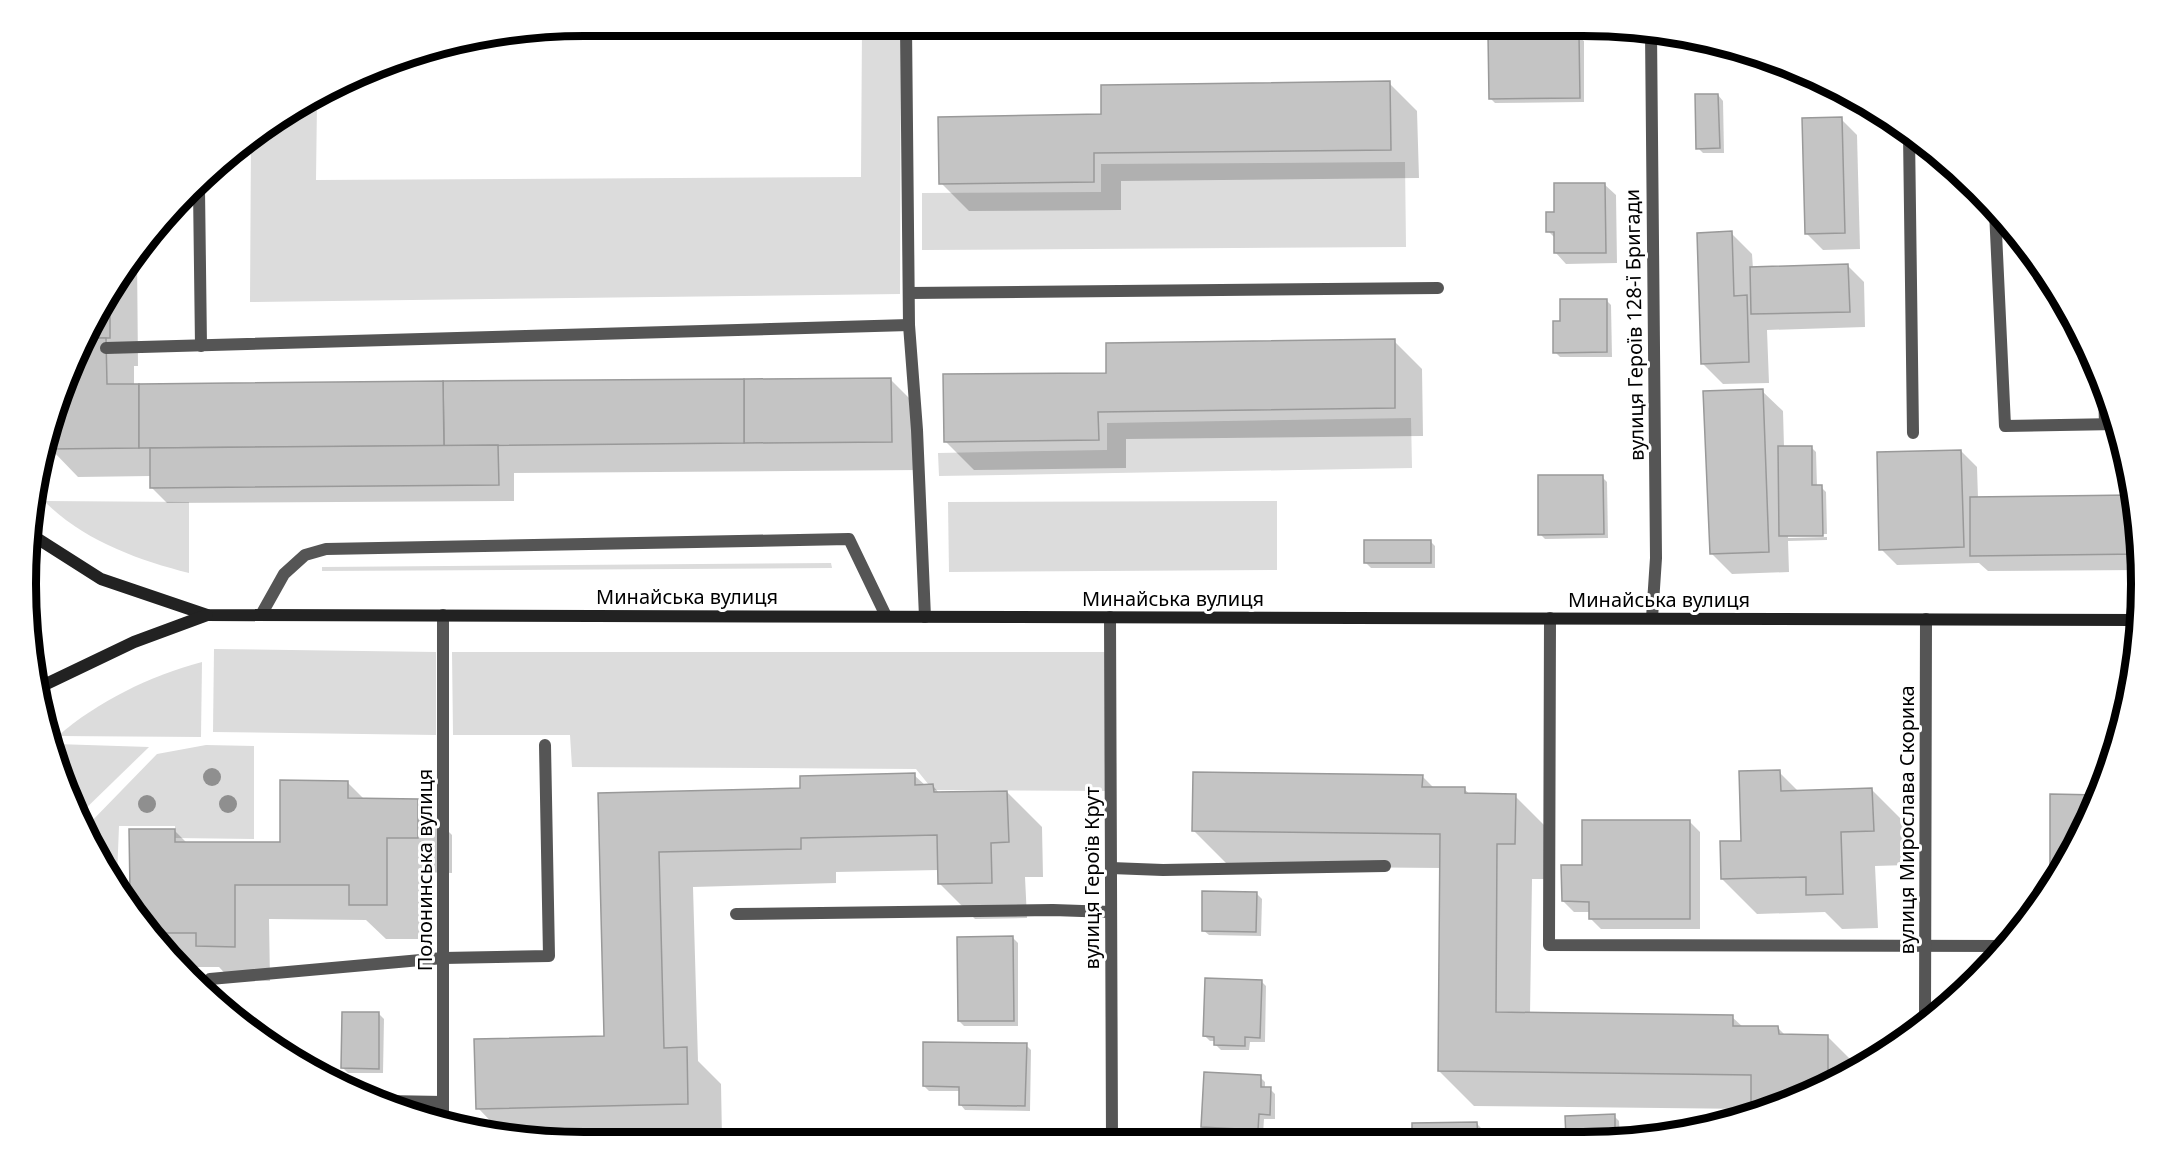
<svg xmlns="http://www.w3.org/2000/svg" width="2167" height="1168" font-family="'Noto Sans',sans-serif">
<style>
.green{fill:#dcdcdc}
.shadow{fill:#0003}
.building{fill:#c4c4c4;stroke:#999;stroke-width:1.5}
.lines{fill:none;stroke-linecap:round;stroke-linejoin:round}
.service{stroke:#555;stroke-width:12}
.minor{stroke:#555;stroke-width:12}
.secondary{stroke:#222;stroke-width:12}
.tree{fill:#8f8f8f}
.labels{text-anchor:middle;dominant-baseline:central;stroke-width:6;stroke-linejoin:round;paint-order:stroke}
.street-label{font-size:20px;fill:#000;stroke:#fff}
.rim{fill:none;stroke:#000;stroke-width:8}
</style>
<rect width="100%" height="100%" fill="#fff"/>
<!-- green -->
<g class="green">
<path d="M 862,26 L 901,26 L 900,294 L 250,302 L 251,137 L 317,102 L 316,180 L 861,177 Z"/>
<path d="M 1405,162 L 1406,247 L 922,250 L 922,193 L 1101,192 L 1101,164 Z"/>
<path d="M 1411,418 L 1412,468 L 939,476 L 938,453 L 1107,450 L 1107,423 Z"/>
<path d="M 44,501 L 189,502 L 189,573 C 137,560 83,540 44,501 Z"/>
<path d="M 1277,501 L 1277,570 L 949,572 L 948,502 Z"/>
<path d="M 831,563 L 832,568 L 322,571 L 322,567 Z"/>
<path d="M 214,649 L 436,652 L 436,735 L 213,732 Z"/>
<path d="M 452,652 L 1112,652 L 1112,791 L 933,790 L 916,769 L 572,767 L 570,735 L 453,735 Z"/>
<path d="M 202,662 L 201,737 L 58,736 C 98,701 150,676 202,662 Z"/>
<path d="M 56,744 L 149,747 L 79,815 L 68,798 Z"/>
<path d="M 206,745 L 254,746 L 254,839 L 175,838 L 175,826 L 119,826 L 117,877 L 86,827 L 157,754 Z"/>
</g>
<!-- shadow -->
<g class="shadow">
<path d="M 1578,36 L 1584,41 L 1584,102 L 1495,103 L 1490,98 Z"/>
<path d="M 1389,83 L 1417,111 L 1419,178 L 1121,181 L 1121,210 L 969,211 L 941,183 L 1103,116 Z"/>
<path d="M 1718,95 L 1723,101 L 1724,153 L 1703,153 L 1698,148 Z"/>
<path d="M 1841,119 L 1857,135 L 1860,249 L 1823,250 L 1807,234 Z"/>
<path d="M 1605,185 L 1616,195 L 1617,263 L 1566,264 L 1556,253 L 1556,239 L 1548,231 L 1555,213 Z"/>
<path d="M 1731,233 L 1752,254 L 1753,269 L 1848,266 L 1864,282 L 1865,327 L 1767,330 L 1769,383 L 1723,384 L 1702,363 Z"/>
<path d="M 137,255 L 138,366 L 134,366 L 134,385 L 891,380 L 919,408 L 920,470 L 514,473 L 514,501 L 167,503 L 151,487 L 151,476 L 78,477 L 50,448 L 50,427 L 119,274 Z"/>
<path d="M 1606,300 L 1611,305 L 1612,357 L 1560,357 L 1555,352 L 1561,322 Z"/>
<path d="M 1394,341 L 1422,369 L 1423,436 L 1126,439 L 1126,468 L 974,470 L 945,441 L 1108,374 Z"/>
<path d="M 1762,391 L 1783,411 L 1784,447 L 1811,447 L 1816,452 L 1817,487 L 1821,487 L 1826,492 L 1827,534 L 1788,535 L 1788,538 L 1827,537 L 1827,540 L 1788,541 L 1789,572 L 1732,574 L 1711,553 Z"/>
<path d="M 1961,451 L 1977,467 L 1978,498 L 2132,497 L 2140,547 L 2140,570 L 1988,571 L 1979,563 L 1897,565 L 1881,549 Z"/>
<path d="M 1602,477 L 1607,482 L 1608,538 L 1545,539 L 1540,534 Z"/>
<path d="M 1430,541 L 1435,546 L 1435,568 L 1371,568 L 1366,563 Z"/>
<path d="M 1779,772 L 1799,792 L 1872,790 L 1907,825 L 1908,865 L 1875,866 L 1878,928 L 1842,929 L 1825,912 L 1757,914 L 1722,879 Z"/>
<path d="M 914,775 L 926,786 L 933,786 L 940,794 L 1007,792 L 1042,827 L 1043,877 L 1025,877 L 1027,918 L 975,919 L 940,884 L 939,870 L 836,872 L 836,883 L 693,887 L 698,1061 L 721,1084 L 722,1138 L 548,1141 L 503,1134 L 478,1108 L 605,1038 L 600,794 L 801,790 Z"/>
<path d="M 1422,776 L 1434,788 L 1464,789 L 1471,795 L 1515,796 L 1550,831 L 1550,879 L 1532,879 L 1530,1014 L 1732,1017 L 1743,1027 L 1778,1028 L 1786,1036 L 1828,1037 L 1858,1067 L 1796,1100 L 1752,1112 L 1752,1109 L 1474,1106 L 1439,1071 L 1441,868 L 1229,866 L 1194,831 Z"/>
<path d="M 347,782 L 365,800 L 417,800 L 452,835 L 452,873 L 422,872 L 422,939 L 386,939 L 366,920 L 269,919 L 270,981 L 232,981 L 219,967 L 182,967 L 164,952 L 128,893 L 131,893 L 174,830 L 187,843 L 281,844 Z"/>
<path d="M 1689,821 L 1700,832 L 1700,929 L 1601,929 L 1590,918 L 1590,912 L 1574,912 L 1563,901 L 1584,866 Z"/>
<path d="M 1257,894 L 1262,899 L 1261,936 L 1209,935 L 1203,930 Z"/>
<path d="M 1013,938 L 1018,943 L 1018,1026 L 964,1026 L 959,1021 Z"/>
<path d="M 1261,981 L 1266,986 L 1265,1042 L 1250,1042 L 1249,1050 L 1221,1050 L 1215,1044 L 1215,1041 L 1210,1041 L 1205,1036 Z"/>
<path d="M 379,1014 L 384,1019 L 383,1073 L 348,1073 L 343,1068 Z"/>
<path d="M 1026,1045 L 1031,1050 L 1030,1111 L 965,1110 L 960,1104 L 960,1091 L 929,1091 L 924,1086 Z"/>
<path d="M 1260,1077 L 1265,1082 L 1265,1088 L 1270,1089 L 1275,1094 L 1275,1119 L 1264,1119 L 1263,1134 L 1208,1132 L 1202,1127 Z"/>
<path d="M 1614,1116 L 1619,1121 L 1620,1138 L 1567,1138 L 1567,1117 Z"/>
<path d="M 1477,1124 L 1482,1129 L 1482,1138 L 1414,1139 Z"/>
</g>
<!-- building -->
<g class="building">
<path d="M 1488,35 L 1579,35 L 1580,98 L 1489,99 Z"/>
<path d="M 1390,81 L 1391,150 L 1094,153 L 1094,182 L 939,184 L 938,117 L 1101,114 L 1101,85 Z"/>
<path d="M 1695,94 L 1718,94 L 1720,148 L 1696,149 Z"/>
<path d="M 1842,117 L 1845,233 L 1805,234 L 1802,118 Z"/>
<path d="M 1554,183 L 1605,183 L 1606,253 L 1554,253 L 1554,232 L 1546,232 L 1546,212 L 1554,212 Z"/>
<path d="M 1732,231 L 1734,296 L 1747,295 L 1749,362 L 1701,364 L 1697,233 Z"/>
<path d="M 1848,264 L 1850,312 L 1751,314 L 1750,267 Z"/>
<path d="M 110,295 L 110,338 L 90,338 Z"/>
<path d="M 1560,299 L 1607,299 L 1607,352 L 1553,353 L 1553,321 L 1560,321 Z"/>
<path d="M 90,338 L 106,338 L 107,384 L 139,384 L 139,448 L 49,449 L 49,431 Z"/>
<path d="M 1395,339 L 1395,408 L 1098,412 L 1099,440 L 944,442 L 943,374 L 1106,373 L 1106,343 Z"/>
<path d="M 891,378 L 892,442 L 744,443 L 744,379 Z"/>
<path d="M 744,379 L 744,443 L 444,446 L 443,381 Z"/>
<path d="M 443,381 L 444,446 L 139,448 L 139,384 Z"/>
<path d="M 1763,389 L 1769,552 L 1710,554 L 1703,391 Z"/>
<path d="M 498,445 L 499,485 L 150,488 L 150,448 Z"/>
<path d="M 1778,446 L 1812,446 L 1812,485 L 1822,485 L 1823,536 L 1779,536 Z"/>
<path d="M 1961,450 L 1964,547 L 1879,550 L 1877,452 Z"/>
<path d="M 1538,475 L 1603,475 L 1604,534 L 1538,535 Z"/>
<path d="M 2132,495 L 2140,554 L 1970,556 L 1970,497 Z"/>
<rect x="1364" y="540" width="67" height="23"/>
<path d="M 1780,770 L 1781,791 L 1872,788 L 1874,831 L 1841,832 L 1843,894 L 1806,895 L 1806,877 L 1721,879 L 1720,841 L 1741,841 L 1739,771 Z"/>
<path d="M 1193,772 L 1423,775 L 1422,787 L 1465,787 L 1465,793 L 1516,794 L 1515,844 L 1497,844 L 1496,1012 L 1733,1015 L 1733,1026 L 1778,1026 L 1779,1034 L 1828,1035 L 1828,1083 L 1809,1083 L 1809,1093 L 1796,1100 L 1751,1112 L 1751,1075 L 1438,1071 L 1440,834 L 1192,831 Z"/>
<path d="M 915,773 L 915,785 L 933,784 L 934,792 L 1007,791 L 1009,842 L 991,843 L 992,883 L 938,884 L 937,835 L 801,838 L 801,849 L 659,852 L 664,1048 L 687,1047 L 688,1104 L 476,1109 L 474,1039 L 604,1036 L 598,793 L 800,788 L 800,776 Z"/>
<path d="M 280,780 L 348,781 L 348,798 L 418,799 L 418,838 L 387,838 L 387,905 L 349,905 L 349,885 L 235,885 L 235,947 L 196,946 L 196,933 L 152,933 L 127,892 L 130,892 L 129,829 L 175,829 L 175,842 L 280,842 Z"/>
<path d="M 2050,794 L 2098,795 L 2067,863 L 2050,887 Z"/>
<path d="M 1582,820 L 1690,820 L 1690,919 L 1589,919 L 1589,902 L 1562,901 L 1561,865 L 1582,865 Z"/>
<path d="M 1202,891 L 1257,892 L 1256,932 L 1202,931 Z"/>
<path d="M 1013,936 L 1014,1021 L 958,1021 L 957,937 Z"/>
<path d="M 1205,978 L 1262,980 L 1260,1038 L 1245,1037 L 1245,1046 L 1214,1045 L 1214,1037 L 1203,1036 Z"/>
<path d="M 342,1012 L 379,1012 L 379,1069 L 341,1068 Z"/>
<path d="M 923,1042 L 1027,1043 L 1025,1106 L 959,1105 L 959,1087 L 923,1086 Z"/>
<path d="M 1204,1072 L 1261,1075 L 1261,1087 L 1271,1087 L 1270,1115 L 1259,1114 L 1258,1130 L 1201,1127 Z"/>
<path d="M 1615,1114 L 1615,1138 L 1566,1138 L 1565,1116 Z"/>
<path d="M 1477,1122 L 1478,1138 L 1412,1139 L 1412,1123 Z"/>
</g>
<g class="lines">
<!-- service -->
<g class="service">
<path d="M 906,26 L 909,325 L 917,430 L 925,617"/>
<path d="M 1909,134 L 1913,433"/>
<path d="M 199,189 L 201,346"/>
<path d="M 1995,211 L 2005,426 L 2117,424"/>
<path d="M 909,293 L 1438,288"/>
<path d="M 106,348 L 909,325"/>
<path d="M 2104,389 L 2105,424"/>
<path d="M 261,615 L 284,574 L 305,555 L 326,549 L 849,539 L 886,616"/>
<path d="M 1550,618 L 1549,945 L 2007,946"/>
<path d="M 1111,868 L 1163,870 L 1385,866"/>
<path d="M 736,914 L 1053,910 L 1111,912"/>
<path d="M 210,990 L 210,979 L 443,958 L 549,956 L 545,745"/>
<path d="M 385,1101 L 443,1102"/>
</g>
<!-- minor -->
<g class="minor">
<path d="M 1651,32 L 1656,558 L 1652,618"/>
<path d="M 443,615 L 443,1124"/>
<path d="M 1110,617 L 1112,1140"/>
<path d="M 1925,1021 L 1926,619"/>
<path d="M 1516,1136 L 1516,1138"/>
</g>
<!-- secondary -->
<g class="secondary">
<path d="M 35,537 L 101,579 L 207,615 L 2138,620"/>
<path d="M 30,589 L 32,621 L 30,636"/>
<path d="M 42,686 L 134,642 L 207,615"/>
</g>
</g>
<!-- trees -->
<g class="tree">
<circle cx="212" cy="777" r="9"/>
<circle cx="147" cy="804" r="9"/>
<circle cx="228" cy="804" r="9"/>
</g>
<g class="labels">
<!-- street labels -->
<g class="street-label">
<text transform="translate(1634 325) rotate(-91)">вулиця Героїв 128-ї Бригади</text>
<text x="687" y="596">Минайська вулиця</text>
<text x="1173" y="598">Минайська вулиця</text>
<text x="1659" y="599">Минайська вулиця</text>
<text transform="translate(1906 820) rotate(-90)">вулиця Мирослава Скорика</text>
<text transform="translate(424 870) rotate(-90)">Полонинська вулиця</text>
<text transform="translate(1091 878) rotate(-90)">вулиця Героїв Крут</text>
</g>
</g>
<!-- crop -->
<path d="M0 0H2167V1168H0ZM584 36H1583A548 548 0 0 1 2131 584V584A548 548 0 0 1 1583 1132H584A548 548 0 0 1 36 584V584A548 548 0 0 1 584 36Z" fill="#fff" fill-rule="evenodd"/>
<path class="rim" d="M584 36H1583A548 548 0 0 1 2131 584V584A548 548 0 0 1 1583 1132H584A548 548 0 0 1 36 584V584A548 548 0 0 1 584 36Z"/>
</svg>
